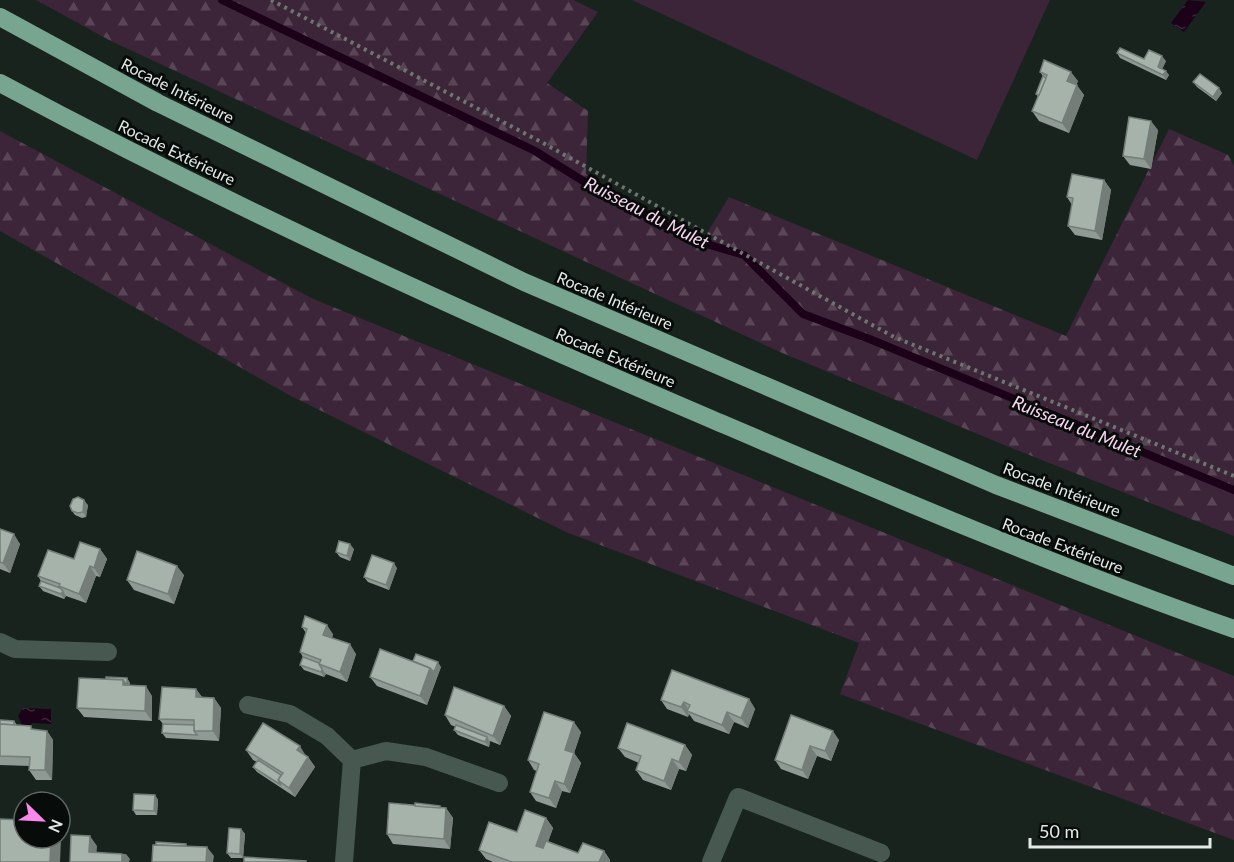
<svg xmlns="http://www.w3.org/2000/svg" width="1234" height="862" font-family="Lato,sans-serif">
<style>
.green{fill:#3d2539}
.forest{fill:url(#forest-firs)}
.water{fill:url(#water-ripples)}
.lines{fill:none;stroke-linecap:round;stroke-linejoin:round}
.stream{stroke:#1b0218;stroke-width:8}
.path{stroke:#6d7671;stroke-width:4;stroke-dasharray:3 4.5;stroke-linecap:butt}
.minor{stroke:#46584f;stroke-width:18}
.highway{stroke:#77a58f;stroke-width:18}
.wall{fill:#8e9a93}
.shaded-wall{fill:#747d78}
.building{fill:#a5b3ab;stroke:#747d78;stroke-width:1.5}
.labels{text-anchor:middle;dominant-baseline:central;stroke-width:6;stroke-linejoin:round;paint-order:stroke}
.street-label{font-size:16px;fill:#e4ebe7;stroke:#070b09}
.water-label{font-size:18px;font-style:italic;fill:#f9d5f2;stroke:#070b09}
</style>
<defs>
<pattern id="forest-firs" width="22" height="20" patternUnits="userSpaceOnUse" patternTransform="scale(1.5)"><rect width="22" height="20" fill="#3d2539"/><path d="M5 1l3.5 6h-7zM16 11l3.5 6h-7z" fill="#594556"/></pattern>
<pattern id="water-ripples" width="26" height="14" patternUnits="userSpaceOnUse" patternTransform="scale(1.5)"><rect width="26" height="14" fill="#1b0218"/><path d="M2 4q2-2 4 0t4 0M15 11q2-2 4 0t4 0" fill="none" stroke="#3c273a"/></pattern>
</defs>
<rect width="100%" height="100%" fill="#18231e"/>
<!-- green -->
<path class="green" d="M 632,0 L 1050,0 L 977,160 Z"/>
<!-- forest -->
<g class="forest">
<path d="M 36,0 L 573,0 L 598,12 L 547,83 L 588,111 L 586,174 L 698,248 L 729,197 L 1066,336 L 1169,129 L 1228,155 L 1234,166 L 1234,536 L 1014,449 L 780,352 L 111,41 Z"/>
<path d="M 0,131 L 311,298 L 1234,676 L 1234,840 L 840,694 L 859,643 L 566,532 L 289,395 L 0,231 Z"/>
</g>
<!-- water -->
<g class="water">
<path d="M 1188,0 L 1206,2 L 1184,32 L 1171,23 Z"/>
<path d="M 23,708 L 51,709 L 51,724 L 32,723 L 30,727 L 23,727 L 18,716 Z"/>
</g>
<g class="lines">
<!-- stream -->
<path class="stream" d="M 222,0 L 535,151 L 596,189 L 693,240 L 744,255 L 803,314 L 872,340 L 1234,490"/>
<!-- path -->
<path class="path" d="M 271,0 L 543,143 L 894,337 L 1234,476"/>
<!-- minor -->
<g class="minor">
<path d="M 0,642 L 15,649 L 108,652"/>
<path d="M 248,705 L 290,714 L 327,736 L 352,760 L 344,862"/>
<path d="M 352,760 L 386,751 L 426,757 L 499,783"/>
<path d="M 711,862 L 738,797 L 881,853"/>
</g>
<!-- highway -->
<g class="highway">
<path d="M 0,17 L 158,103 L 524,282 L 996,485 L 1234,576"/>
<path d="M 0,83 C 231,207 470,316 711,419 C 884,493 1056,567 1234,629"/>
</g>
</g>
<!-- wall -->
<g class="wall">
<path d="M 1117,53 L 1144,59 L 1166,61 L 1162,69 L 1169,75 L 1166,80 L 1120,58 Z"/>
<path d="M 1040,72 L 1078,81 L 1076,85 L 1084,95 L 1069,133 L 1039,121 L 1032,111 L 1038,97 L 1036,94 L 1043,76 Z"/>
<path d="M 1193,82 L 1222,93 L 1216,101 L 1197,87 Z"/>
<path d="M 1158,130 L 1151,169 L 1130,165 L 1123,156 Z"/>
<path d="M 1104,180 L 1111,190 L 1102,240 L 1075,235 L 1068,226 L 1072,205 L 1067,197 Z"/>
<path d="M 88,505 L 86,517 L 82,518 L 75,515 L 72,511 Z"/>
<path d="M 0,529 L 20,544 L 10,573 L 0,569 Z"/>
<path d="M 100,549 L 107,559 L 100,577 L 96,576 L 86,603 L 66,596 L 64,599 L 43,591 L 39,586 L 41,581 L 38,576 L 74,559 Z"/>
<path d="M 354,549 L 350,561 L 340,557 L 336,552 Z"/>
<path d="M 397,568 L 389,590 L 368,582 L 364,577 Z"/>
<path d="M 184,575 L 174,604 L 134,590 L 127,580 Z"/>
<path d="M 302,627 L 333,634 L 332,638 L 356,654 L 347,682 L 326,674 L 324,677 L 304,670 L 300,665 L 303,657 L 300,652 L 306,633 Z"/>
<path d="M 413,661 L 441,667 L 427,705 L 377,686 L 370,677 Z"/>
<path d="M 127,678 L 130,683 L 130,685 L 152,696 L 152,721 L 84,717 L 77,708 L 106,679 Z"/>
<path d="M 196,689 L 202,697 L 214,698 L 221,708 L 219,741 L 166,738 L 162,733 L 163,724 L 159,719 Z"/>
<path d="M 749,699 L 755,709 L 748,728 L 734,722 L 729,734 L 694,721 L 689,714 L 688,717 L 667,709 L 661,700 Z"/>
<path d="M 504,706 L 511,716 L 500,745 L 490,741 L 489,747 L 458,735 L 454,730 L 456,727 L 451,725 L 445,715 Z"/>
<path d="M 791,715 L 839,740 L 831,761 L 817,756 L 808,779 L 781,769 L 775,760 Z"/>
<path d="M 0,720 L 14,721 L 17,725 L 34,729 L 47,731 L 53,740 L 52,780 L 36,780 L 29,770 L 30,766 L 0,765 Z"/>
<path d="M 581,732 L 574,753 L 581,763 L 570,793 L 562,791 L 556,808 L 536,801 L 530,792 L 537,771 L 534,770 L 528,760 Z"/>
<path d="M 685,745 L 692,755 L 686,771 L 679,769 L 671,790 L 643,780 L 636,770 L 639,763 L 625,757 L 618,748 Z"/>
<path d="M 246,750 L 306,756 L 308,757 L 315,767 L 295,797 L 257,772 L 253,767 L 257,762 L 253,760 Z"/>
<path d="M 155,795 L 158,800 L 157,815 L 136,815 L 133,810 Z"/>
<path d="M 442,808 L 446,808 L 453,818 L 450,849 L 393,844 L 387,834 Z"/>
<path d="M 546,818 L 553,828 L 548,842 L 578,853 L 604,851 L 610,860 L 610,862 L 493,862 L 486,859 L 479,850 Z"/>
<path d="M 241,829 L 245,834 L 243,858 L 231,858 L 227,853 Z"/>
</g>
<!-- shaded-wall -->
<g class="shaded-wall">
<path d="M 1162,56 L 1166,61 L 1161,72 L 1158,67 Z"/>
<path d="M 1166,71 L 1169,75 L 1166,80 L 1163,75 Z"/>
<path d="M 1071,72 L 1078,81 L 1074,91 L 1067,81 Z"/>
<path d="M 1077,85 L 1084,95 L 1069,133 L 1062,123 Z"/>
<path d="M 1219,88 L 1222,93 L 1216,101 L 1213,97 Z"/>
<path d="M 1151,121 L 1158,130 L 1151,169 L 1144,159 Z"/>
<path d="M 1104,180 L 1111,190 L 1102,240 L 1095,231 Z"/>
<path d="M 84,500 L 88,505 L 86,517 L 83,512 Z"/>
<path d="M 14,534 L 20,544 L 10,573 L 3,563 Z"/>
<path d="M 350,544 L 354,549 L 350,561 L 347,556 Z"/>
<path d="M 100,549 L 107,559 L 100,577 L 94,568 Z"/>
<path d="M 394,563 L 397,568 L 389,590 L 386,585 Z"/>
<path d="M 90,566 L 96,576 L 86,603 L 79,594 Z"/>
<path d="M 177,566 L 184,575 L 174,604 L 168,594 Z"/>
<path d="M 63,591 L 66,596 L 64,599 L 61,594 Z"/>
<path d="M 327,625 L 333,634 L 330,644 L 323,635 Z"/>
<path d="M 350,644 L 356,654 L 347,682 L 340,672 Z"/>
<path d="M 438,662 L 441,667 L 437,677 L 434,672 Z"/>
<path d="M 430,668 L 437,677 L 427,705 L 420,696 Z"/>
<path d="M 322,669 L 326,674 L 324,677 L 321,672 Z"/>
<path d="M 127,678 L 130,683 L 130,695 L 123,685 L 123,680 Z"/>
<path d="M 146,686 L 152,696 L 152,721 L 145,711 Z"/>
<path d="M 196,689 L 203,699 L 196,697 Z"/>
<path d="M 214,698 L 221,708 L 219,741 L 213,731 Z"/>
<path d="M 749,699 L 755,709 L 748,728 L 741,718 Z"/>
<path d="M 684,702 L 690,712 L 687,711 L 689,714 L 688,717 L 681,707 Z"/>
<path d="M 504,706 L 511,716 L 500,745 L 493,736 Z"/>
<path d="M 727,712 L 734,722 L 729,734 L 722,725 Z"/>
<path d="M 574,722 L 581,732 L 572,759 L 565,750 Z"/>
<path d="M 47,731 L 53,740 L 52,780 L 45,770 Z"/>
<path d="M 833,731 L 839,740 L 831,761 L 825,751 Z"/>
<path d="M 487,737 L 490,742 L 489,747 L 485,742 Z"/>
<path d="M 685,745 L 692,755 L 686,771 L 679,762 Z"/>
<path d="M 300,746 L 306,756 L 297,750 Z"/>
<path d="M 810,746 L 817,756 L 808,779 L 802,770 Z"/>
<path d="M 574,753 L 581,763 L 570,793 L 564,784 Z"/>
<path d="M 308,757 L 315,767 L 295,797 L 289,788 Z"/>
<path d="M 672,759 L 679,769 L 671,790 L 664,781 Z"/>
<path d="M 555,781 L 562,791 L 556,808 L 549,798 Z"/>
<path d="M 155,795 L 158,800 L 157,815 L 154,811 Z"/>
<path d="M 446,808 L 453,818 L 450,849 L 444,839 Z"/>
<path d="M 546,818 L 553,828 L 543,855 L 536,846 Z"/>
<path d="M 241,829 L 245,834 L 243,858 L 240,854 Z"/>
<path d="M 90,836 L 97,846 L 96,862 L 89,852 Z"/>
<path d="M 51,838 L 60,838 L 61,840 L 60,862 L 50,862 Z"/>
<path d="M 207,847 L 214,856 L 213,862 L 206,862 Z"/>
<path d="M 604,851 L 610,860 L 610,862 L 599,862 Z"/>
<path d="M 122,854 L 126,854 L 130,859 L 129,862 L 122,862 Z"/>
</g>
<!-- building -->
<g class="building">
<path d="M 1120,48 L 1144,59 L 1149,50 L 1162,56 L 1158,67 L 1166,71 L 1163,75 L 1117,53 Z"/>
<path d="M 1044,60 L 1071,72 L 1067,81 L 1077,85 L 1062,123 L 1032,111 L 1047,75 L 1040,72 Z"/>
<path d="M 1200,74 L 1219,88 L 1213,97 L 1193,82 Z"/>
<path d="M 1043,76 L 1046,78 L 1039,95 L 1036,94 Z"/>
<path d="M 1129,117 L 1151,121 L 1144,159 L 1123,156 Z"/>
<path d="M 1072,174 L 1104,180 L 1095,231 L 1068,226 L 1073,198 L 1067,197 Z"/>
<path d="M 78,497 L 84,500 L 83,512 L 78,513 L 72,511 L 70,506 L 73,499 Z"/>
<path d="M 0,529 L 14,534 L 3,563 L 0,562 Z"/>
<path d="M 339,541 L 350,544 L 347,556 L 336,552 Z"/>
<path d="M 80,542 L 100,549 L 94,568 L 90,566 L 79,594 L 59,586 L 60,584 L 38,576 L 48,550 L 74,559 Z"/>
<path d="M 137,551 L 177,566 L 168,594 L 127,580 Z"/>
<path d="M 372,555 L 394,563 L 386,585 L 364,577 Z"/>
<path d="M 41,581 L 60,588 L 63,591 L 61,594 L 39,586 Z"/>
<path d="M 305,616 L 327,625 L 323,635 L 350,644 L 340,672 L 319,664 L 321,660 L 300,652 L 307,629 L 302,627 Z"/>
<path d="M 380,649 L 430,668 L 420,696 L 370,677 Z"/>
<path d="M 416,654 L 438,662 L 434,672 L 430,668 L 413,661 Z"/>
<path d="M 303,657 L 319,663 L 319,664 L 322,669 L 321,672 L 300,665 Z"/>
<path d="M 672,670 L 749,699 L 741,718 L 727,712 L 722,725 L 687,711 L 690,705 L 684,702 L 681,707 L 661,700 Z"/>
<path d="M 106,677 L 127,678 L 127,685 L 123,680 L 106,679 Z"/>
<path d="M 79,678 L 123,680 L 123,685 L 146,686 L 145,711 L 77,708 Z"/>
<path d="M 162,687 L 196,689 L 196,697 L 214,698 L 213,731 L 194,731 L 194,720 L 159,719 Z"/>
<path d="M 454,687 L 504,706 L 493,736 L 445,715 Z"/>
<path d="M 544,712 L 574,722 L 565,750 L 574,753 L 564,784 L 555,781 L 549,798 L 530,792 L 539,764 L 528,760 Z"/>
<path d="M 791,715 L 833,731 L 825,751 L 810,746 L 802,770 L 775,760 Z"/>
<path d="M 0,720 L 14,721 L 14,725 L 0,724 Z"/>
<path d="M 263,723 L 300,746 L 297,750 L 308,757 L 289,788 L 278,780 L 283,773 L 246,750 Z"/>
<path d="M 627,723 L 685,745 L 679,762 L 672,759 L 664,781 L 636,770 L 641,756 L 618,748 Z"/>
<path d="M 0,724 L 31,726 L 31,729 L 47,731 L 45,770 L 29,770 L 30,757 L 0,756 Z"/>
<path d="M 163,724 L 194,725 L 194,731 L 197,735 L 162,733 Z"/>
<path d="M 456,725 L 487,737 L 485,742 L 454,730 Z"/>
<path d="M 258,760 L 281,775 L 278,780 L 281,785 L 253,767 Z"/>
<path d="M 134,794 L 155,795 L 154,811 L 133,810 Z"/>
<path d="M 389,803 L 446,808 L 444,839 L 387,834 Z"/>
<path d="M 415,803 L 440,806 L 440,808 L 415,806 Z"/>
<path d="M 525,810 L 546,818 L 536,846 L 543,848 L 546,841 L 578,853 L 583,843 L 604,851 L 599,862 L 512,862 L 479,850 L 489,822 L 517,832 Z"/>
<path d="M 0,819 L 24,820 L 24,838 L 51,838 L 50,862 L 0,862 Z"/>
<path d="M 229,828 L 241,829 L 240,854 L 227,853 Z"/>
<path d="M 71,835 L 90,836 L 89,852 L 122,854 L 122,862 L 70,862 Z"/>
<path d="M 156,842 L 186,844 L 186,846 L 156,845 Z"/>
<path d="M 153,845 L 207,847 L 206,862 L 152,862 Z"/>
<path d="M 244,857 L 306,861 L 306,862 L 244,862 Z"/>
</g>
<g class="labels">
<!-- street labels -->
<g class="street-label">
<text transform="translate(178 90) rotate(27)">Rocade Intérieure</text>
<text transform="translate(177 152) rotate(26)">Rocade Extérieure</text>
<text transform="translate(615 300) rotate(23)">Rocade Intérieure</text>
<text transform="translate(616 357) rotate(23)">Rocade Extérieure</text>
<text transform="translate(1062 489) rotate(21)">Rocade Intérieure</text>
<text transform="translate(1063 545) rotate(21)">Rocade Extérieure</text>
</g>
<!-- water labels -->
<g class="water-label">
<text transform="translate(647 212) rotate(27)">Ruisseau du Mulet</text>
<text transform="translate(1077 426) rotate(22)">Ruisseau du Mulet</text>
</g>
</g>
<!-- north arrow -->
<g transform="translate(42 820) rotate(114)"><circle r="28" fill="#070b09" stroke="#5f6562" stroke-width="1.5"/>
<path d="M0-4.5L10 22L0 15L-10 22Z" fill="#f888e9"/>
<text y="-9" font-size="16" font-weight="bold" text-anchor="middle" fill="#e4ebe7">N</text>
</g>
<!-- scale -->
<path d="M1030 838v9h180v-9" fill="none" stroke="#e4ebe7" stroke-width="3"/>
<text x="1039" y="838" font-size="18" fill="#e4ebe7" stroke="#070b09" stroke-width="4.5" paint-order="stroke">50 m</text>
</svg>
